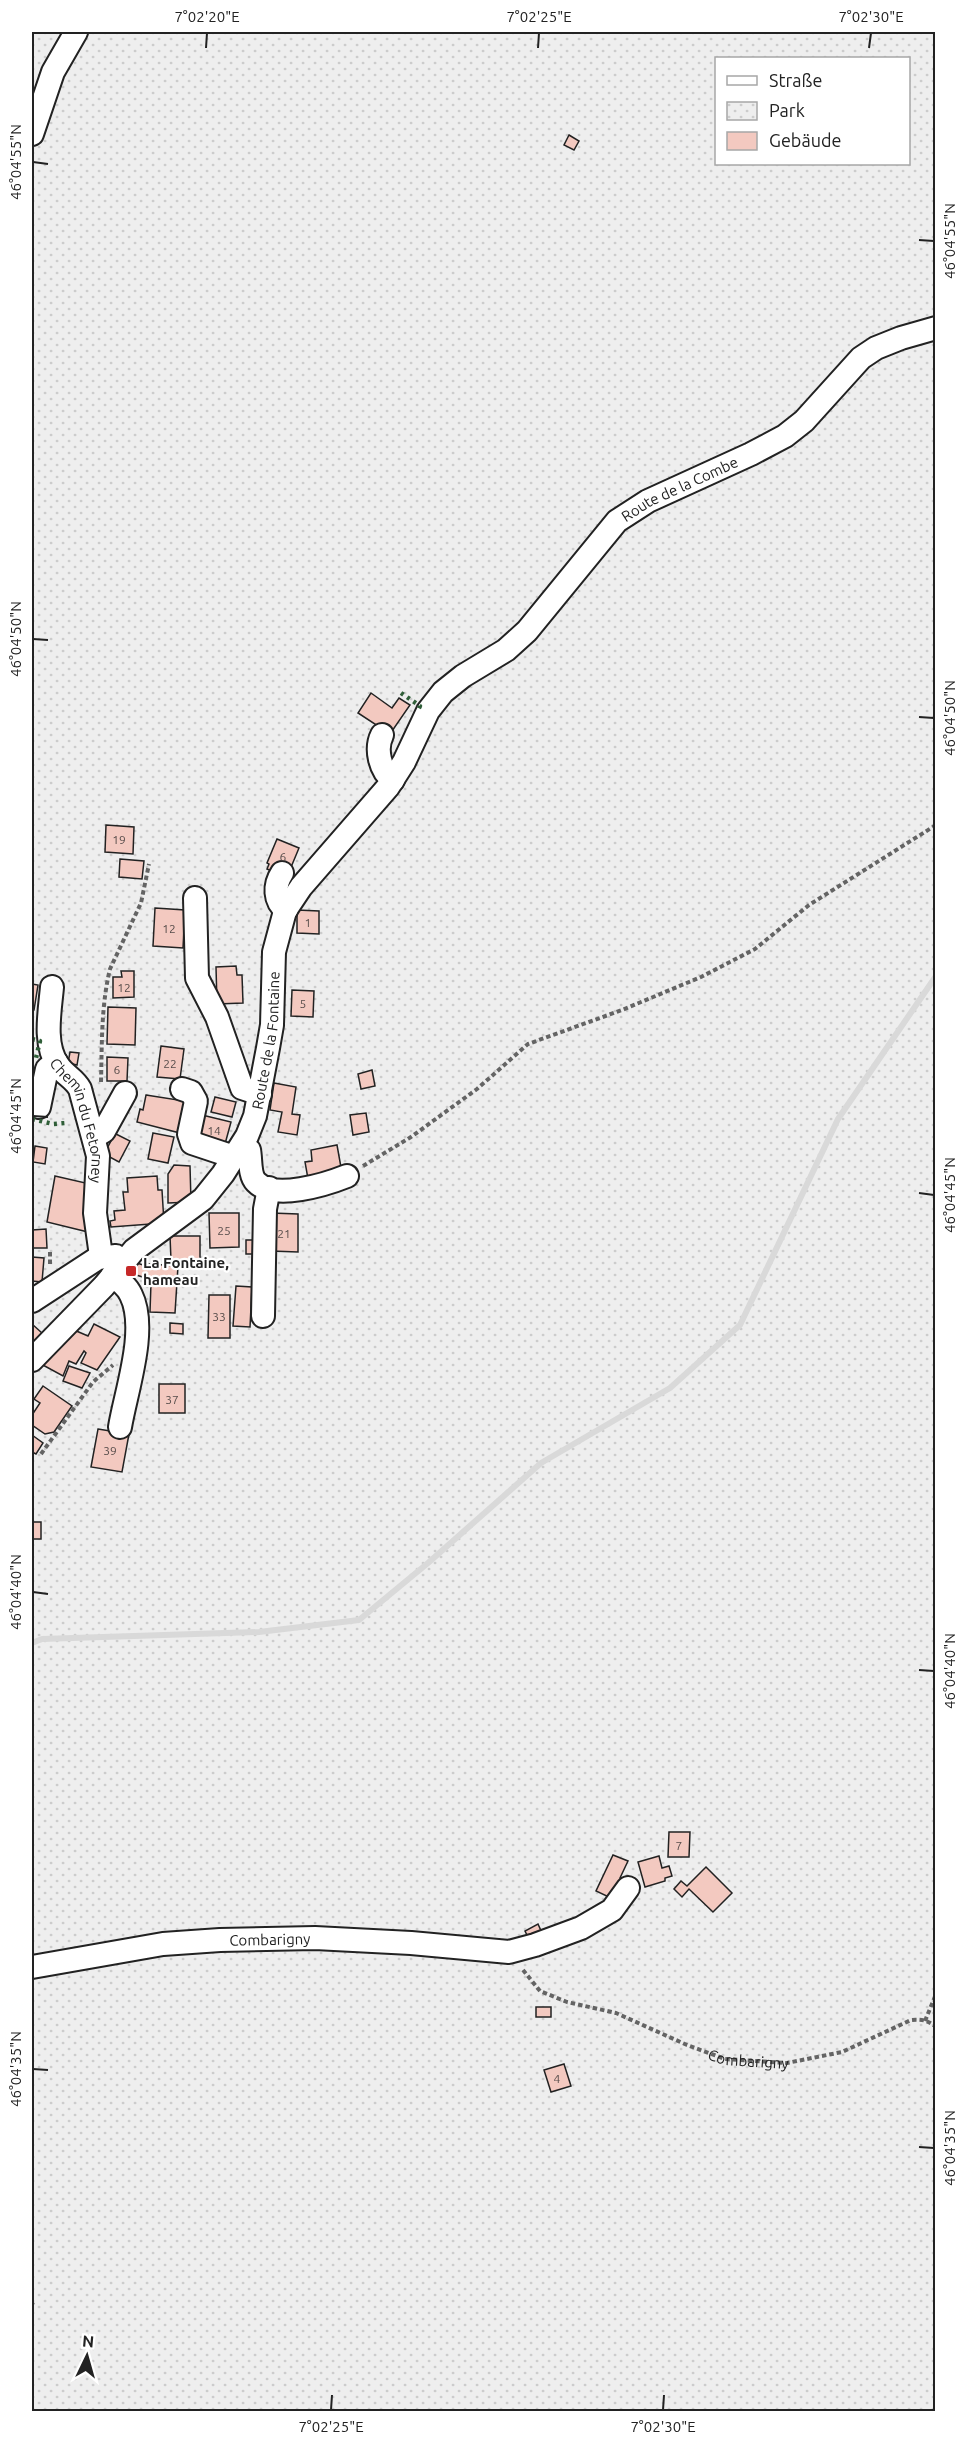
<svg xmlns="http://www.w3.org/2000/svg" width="967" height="2443" font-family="Ubuntu,sans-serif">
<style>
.park{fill:url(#park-dots);stroke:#6f6f6f;stroke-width:1.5;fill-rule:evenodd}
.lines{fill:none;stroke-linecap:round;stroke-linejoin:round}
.stream{stroke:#d9d9d9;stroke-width:6}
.building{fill:#f3c9c0;stroke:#222;stroke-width:1.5}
.minor-casing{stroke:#222;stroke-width:26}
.path{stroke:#646464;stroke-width:4;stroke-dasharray:4.5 3;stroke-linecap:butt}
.minor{stroke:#fff;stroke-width:22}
.hedge{stroke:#2f5e38;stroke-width:4.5;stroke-dasharray:3 4.5;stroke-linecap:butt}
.ticks{fill:none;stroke:#222;stroke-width:2}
.poi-dot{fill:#c62828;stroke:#fff;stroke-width:2}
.labels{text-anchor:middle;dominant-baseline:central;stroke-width:4.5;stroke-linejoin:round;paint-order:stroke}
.number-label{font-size:12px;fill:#564c4a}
.street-label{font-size:15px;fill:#222;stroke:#fff}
.poi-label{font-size:15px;font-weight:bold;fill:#222;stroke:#fff;text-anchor:start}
.neatline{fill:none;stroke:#222;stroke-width:2}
.ticks-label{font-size:15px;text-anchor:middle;fill:#222}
</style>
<defs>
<pattern id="park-dots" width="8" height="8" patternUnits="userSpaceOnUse" patternTransform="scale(1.5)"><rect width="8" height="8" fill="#eee"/><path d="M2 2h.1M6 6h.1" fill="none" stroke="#ccc" stroke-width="1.8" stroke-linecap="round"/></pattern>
</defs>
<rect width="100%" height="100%" fill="#fff"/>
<!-- park -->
<path class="park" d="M 32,32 L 935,32 L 935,2411 L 32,2411 ZM 716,58 L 908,58 L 908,164 L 716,164 Z"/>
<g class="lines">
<!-- stream -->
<path class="stream" d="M 32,1643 L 42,1639 L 259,1632 L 359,1620 L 428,1563 L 541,1463 L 670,1388 L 740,1325 L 838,1119 L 936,976"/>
</g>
<!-- building -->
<g class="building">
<path d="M 569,135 L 579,141 L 574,150 L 564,145 Z"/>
<path d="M 371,693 L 392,708 L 399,698 L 410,705 L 390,734 L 358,713 Z"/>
<path d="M 106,825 L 134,827 L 133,854 L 105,852 Z"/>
<path d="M 277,839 L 299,848 L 289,872 L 277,873 L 267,869 L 269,864 L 267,863 Z"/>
<path d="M 120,859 L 144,861 L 142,879 L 119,877 Z"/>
<path d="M 155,908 L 185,910 L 183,948 L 153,946 Z"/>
<path d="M 297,910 L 319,911 L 319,934 L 297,933 Z"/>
<path d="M 236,966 L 237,975 L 242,975 L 243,1003 L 217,1004 L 216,967 Z"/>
<path d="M 121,971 L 134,971 L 134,997 L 113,998 L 113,977 L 122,977 Z"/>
<path d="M 32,984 L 38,985 L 34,1010 L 32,1010 Z"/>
<path d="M 292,990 L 314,991 L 313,1017 L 291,1016 Z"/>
<path d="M 108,1007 L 136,1008 L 135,1045 L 107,1044 Z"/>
<path d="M 161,1046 L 184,1049 L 180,1079 L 157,1077 Z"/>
<path d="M 70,1052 L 79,1053 L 77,1065 L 68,1063 Z"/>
<path d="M 107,1057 L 128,1058 L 127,1081 L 107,1081 Z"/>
<path d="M 372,1070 L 375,1086 L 361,1089 L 358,1074 Z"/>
<path d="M 274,1083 L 296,1087 L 292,1114 L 300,1115 L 297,1135 L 278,1132 L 282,1112 L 270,1110 Z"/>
<path d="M 146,1095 L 191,1102 L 180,1133 L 137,1122 L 140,1109 L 143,1110 Z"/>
<path d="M 215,1097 L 236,1102 L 232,1117 L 211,1112 Z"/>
<path d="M 366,1113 L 369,1132 L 353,1135 L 350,1115 Z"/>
<path d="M 202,1115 L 231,1122 L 225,1144 L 197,1138 Z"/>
<path d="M 112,1132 L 130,1141 L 119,1162 L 104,1154 L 111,1141 L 108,1140 Z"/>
<path d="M 153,1133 L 174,1137 L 168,1163 L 148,1159 Z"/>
<path d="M 337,1145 L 342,1173 L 308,1179 L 305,1162 L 312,1161 L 311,1150 Z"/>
<path d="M 35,1146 L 47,1148 L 45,1164 L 33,1162 Z"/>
<path d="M 174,1165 L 190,1166 L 191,1202 L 168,1203 L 168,1174 Z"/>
<path d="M 55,1176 L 90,1184 L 88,1232 L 47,1222 Z"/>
<path d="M 157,1176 L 158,1190 L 162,1190 L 164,1223 L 111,1227 L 110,1221 L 115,1220 L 114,1211 L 125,1210 L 123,1192 L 128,1192 L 127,1178 Z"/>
<path d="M 209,1213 L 239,1213 L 239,1247 L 210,1248 Z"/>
<path d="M 271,1213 L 298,1214 L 298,1252 L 271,1251 Z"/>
<path d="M 46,1229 L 47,1248 L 32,1248 L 32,1230 Z"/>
<path d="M 170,1236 L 200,1236 L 200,1260 L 171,1260 Z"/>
<path d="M 246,1240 L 257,1240 L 256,1254 L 246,1254 Z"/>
<path d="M 32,1257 L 44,1258 L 42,1282 L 32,1281 Z"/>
<path d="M 137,1263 L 149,1267 L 149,1264 L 178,1266 L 175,1313 L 150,1312 L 151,1283 L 148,1283 L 149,1279 L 130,1273 Z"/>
<path d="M 236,1286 L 252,1287 L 250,1327 L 233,1326 Z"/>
<path d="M 209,1295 L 230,1295 L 230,1338 L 208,1338 Z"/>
<path d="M 170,1323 L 183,1324 L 183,1334 L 170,1333 Z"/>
<path d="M 32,1324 L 42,1333 L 32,1345 Z"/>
<path d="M 94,1324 L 120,1337 L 97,1370 L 81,1363 L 86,1353 L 84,1351 L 76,1364 L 69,1361 L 63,1376 L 41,1364 L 74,1330 L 88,1336 Z"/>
<path d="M 69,1366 L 90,1373 L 82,1388 L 63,1381 Z"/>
<rect x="159" y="1384" width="26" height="29"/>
<path d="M 43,1386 L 72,1406 L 54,1432 L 45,1434 L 32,1425 L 32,1415 L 40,1403 L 34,1399 Z"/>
<path d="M 98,1429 L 129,1434 L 122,1472 L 91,1467 Z"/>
<path d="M 32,1435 L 43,1443 L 36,1454 L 32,1452 Z"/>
<rect x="32" y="1522" width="9" height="17"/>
<path d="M 669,1832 L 690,1832 L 689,1857 L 668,1857 Z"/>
<path d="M 613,1855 L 628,1861 L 620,1878 L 623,1880 L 613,1899 L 596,1891 Z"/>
<path d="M 659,1856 L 662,1868 L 669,1866 L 672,1876 L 665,1878 L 665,1881 L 645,1887 L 638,1862 Z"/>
<path d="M 706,1867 L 732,1893 L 713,1912 L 689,1889 L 682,1897 L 674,1889 L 681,1881 L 687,1886 Z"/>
<path d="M 538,1924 L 542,1933 L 529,1939 L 525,1931 Z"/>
<rect x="536" y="2007" width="15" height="10"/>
<path d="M 564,2064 L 571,2086 L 551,2092 L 544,2070 Z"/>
</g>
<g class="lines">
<!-- minor casing -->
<g class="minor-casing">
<g id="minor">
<path d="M 32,134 L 53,72 L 76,32"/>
<path d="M 382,735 C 375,749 380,771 393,780"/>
<path d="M 282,873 C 274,885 274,901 286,910"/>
<path d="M 195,898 L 197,978 L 217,1017 L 242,1088 L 260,1094"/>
<path id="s2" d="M 52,987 C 50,1010 43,1045 58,1065 C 64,1075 74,1078 80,1089 L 98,1156 L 95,1213 L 101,1256"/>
<path d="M 182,1089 L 191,1092 L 196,1101 L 189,1134 L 192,1143 L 234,1157"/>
<path d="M 39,1107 L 47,1069 L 56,1062"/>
<path d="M 99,1134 L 104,1131 L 125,1093"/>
<path d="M 242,1145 L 249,1150 C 251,1159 249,1175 256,1182 C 274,1201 327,1184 347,1176"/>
<path d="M 112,1276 C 120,1281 127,1286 131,1295 C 148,1329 126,1391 120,1427"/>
<path d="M 32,1301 L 98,1258 L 116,1256"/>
<path d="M 263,1316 L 265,1209 L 269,1188"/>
<path id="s3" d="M 32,1360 L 104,1286 L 134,1250 L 203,1199 L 223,1174 L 247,1136 L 255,1116 L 268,1048 L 272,1025 L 274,952 L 285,911 L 301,887 L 388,787 L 404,762 L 428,711 L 443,692 L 463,676 L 506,650 L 527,631 L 617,521 L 648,501 L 751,454 L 785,436 L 804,421 L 861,358 L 876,348 L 901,338 L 936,328"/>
<path id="s4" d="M 32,1967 L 163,1944 L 220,1940 L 315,1938 L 411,1943 L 509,1952 L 535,1945 L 581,1928 L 612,1910 L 628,1888"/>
</g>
</g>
<!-- path -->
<g class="path">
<path d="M 101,1082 C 102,1044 101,1006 110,969 L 141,903 L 149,864"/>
<path d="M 363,1166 L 411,1137 L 477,1089 L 528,1044 L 622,1010 L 701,977 L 755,949 L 809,905 L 936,825"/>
<path d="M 50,1264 L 50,1252"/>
<path d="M 41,1454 L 93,1382 L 113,1365"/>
<path id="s1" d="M 523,1970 L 540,1991 L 567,2002 L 616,2013 L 687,2045 L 725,2059 L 787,2063 L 842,2052 L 911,2020 C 921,2019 928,2020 936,2027"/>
<path d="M 925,2021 L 936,1994"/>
<path d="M 32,2303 L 33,2305"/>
</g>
<!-- minor -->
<use href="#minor" class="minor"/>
<!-- hedge -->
<g class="hedge">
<path d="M 401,693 L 420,706 L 418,710"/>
<path d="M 32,1039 L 40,1041 L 36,1058"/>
<path d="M 32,1119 L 53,1124 L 66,1123"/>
</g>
</g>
<!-- ticks -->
<path class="ticks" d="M 206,48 L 207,33M 538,48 L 539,33M 869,48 L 871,33M 33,162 L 48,164M 919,240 L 934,241M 33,639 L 48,640M 919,717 L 934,718M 33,1116 L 48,1117M 919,1193 L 934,1195M 33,1592 L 48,1594M 919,1670 L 934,1671M 33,2069 L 48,2070M 919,2147 L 934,2148M 331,2410 L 332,2395M 663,2410 L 664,2395"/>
<!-- markers -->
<rect class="poi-dot" x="125" y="1265" width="12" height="12" rx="3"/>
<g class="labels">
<!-- number labels -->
<g class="number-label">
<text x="119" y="839">19</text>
<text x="283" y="856">6</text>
<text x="308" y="922">1</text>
<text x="169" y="928">12</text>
<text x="124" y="987">12</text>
<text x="303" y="1003">5</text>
<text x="170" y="1063">22</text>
<text x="117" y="1069">6</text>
<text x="214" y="1130">14</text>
<text x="224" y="1230">25</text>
<text x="284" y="1233">21</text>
<text x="219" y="1316">33</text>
<text x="172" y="1399">37</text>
<text x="110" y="1450">39</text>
<text x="679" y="1845">7</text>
<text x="557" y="2078">4</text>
</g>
<!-- street labels -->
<g class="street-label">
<text stroke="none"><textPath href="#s3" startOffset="1131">Route de la Combe</textPath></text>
<text stroke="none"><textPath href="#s3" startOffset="411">Route de la Fontaine</textPath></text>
<text stroke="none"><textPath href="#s2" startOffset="141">Chemin du Fetorney</textPath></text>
<text stroke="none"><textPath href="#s4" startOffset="240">Combarigny</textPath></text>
<text stroke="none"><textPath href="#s1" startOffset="248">Combarigny</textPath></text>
</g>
<!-- poi labels -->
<g class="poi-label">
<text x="143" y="1262">La Fontaine,<tspan x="143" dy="17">hameau</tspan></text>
</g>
</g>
<!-- border -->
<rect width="967" height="2443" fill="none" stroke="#ffffff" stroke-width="66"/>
<!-- legend -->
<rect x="715" y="57" width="195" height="108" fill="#ffffff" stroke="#a7a7a7" stroke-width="1.5"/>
<rect x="727" y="76" width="30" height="9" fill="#ffffff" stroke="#a7a7a7" stroke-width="1.5"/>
<text x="769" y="87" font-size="18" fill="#222222">Straße</text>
<rect x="727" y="102" width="30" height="18" fill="url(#park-dots)" stroke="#a7a7a7" stroke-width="1.5"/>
<text x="769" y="117" font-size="18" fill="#222222">Park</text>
<rect x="727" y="132" width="30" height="18" fill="#f3c9c0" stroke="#a7a7a7" stroke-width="1.5"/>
<text x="769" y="147" font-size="18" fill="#222222">Gebäude</text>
<!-- north arrow -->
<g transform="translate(87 2356) rotate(5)" stroke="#ffffff" stroke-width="4.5" paint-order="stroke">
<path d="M0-4.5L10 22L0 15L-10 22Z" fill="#222222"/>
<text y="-9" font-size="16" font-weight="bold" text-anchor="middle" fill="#222222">N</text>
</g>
<rect x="33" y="33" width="901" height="2377" class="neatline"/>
<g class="ticks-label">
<text x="207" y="22">7°02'20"E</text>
<text x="539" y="22">7°02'25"E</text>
<text x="871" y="22">7°02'30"E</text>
<text transform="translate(16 162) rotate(-90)" y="5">46°04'55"N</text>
<text transform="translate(950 241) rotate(-90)" y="5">46°04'55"N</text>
<text transform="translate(16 639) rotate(-90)" y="5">46°04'50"N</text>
<text transform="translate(950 718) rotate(-90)" y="5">46°04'50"N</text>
<text transform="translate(16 1116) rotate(-90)" y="5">46°04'45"N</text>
<text transform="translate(950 1195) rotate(-90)" y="5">46°04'45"N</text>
<text transform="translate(16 1592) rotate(-90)" y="5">46°04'40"N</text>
<text transform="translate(950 1671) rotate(-90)" y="5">46°04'40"N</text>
<text transform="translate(16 2069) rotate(-90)" y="5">46°04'35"N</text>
<text transform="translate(950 2148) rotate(-90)" y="5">46°04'35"N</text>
<text x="331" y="2432">7°02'25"E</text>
<text x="663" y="2432">7°02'30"E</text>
</g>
</svg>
